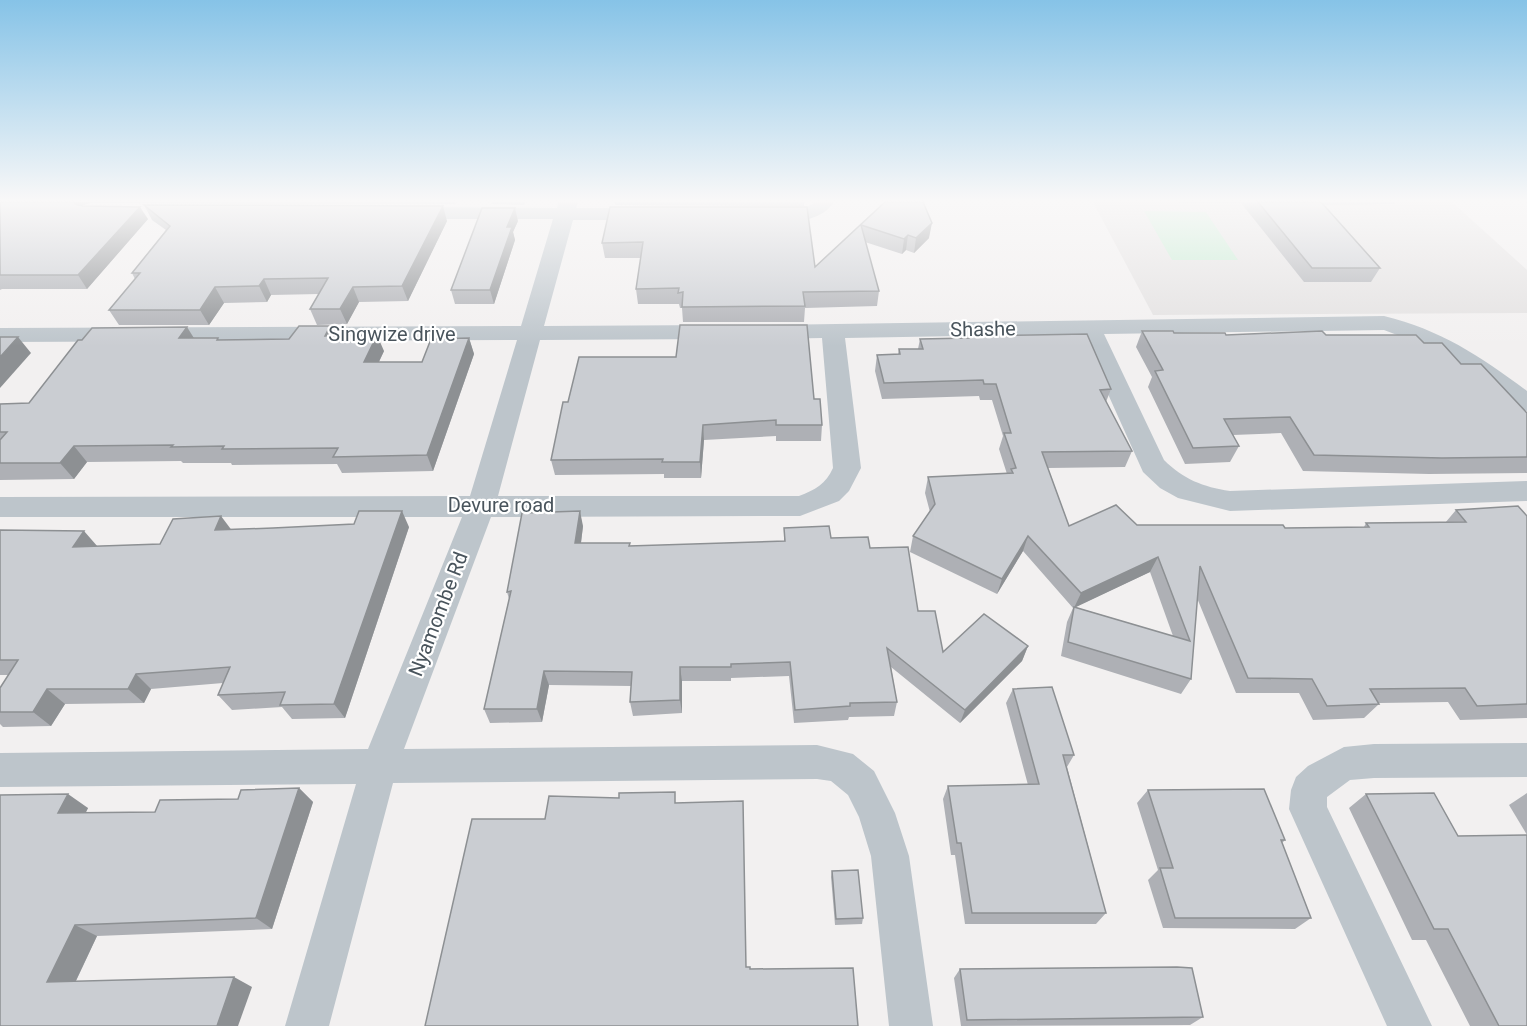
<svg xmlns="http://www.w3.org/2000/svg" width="1527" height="1026" font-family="Roboto,sans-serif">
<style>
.education{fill:#e3e1e1}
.green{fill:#c2ecd0}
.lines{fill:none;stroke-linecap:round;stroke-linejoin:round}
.minor{fill:#bdc5cb;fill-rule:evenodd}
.wall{fill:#aeb0b5;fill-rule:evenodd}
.shaded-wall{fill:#8d9093}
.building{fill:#cacdd2;stroke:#8d9093;stroke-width:1.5}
.labels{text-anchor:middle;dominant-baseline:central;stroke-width:4.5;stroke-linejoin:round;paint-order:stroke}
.street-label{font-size:20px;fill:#49545c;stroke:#fff}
</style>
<rect width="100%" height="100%" fill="#f2f0f0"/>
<!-- education -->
<path class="education" d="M 1093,202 L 1452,202 L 1527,270 L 1527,313 L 1153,315 Z"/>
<!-- green -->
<path class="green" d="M 1144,211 L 1206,212 L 1238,260 L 1172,260 Z"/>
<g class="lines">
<!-- minor -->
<g class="minor">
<path d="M 558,202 L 578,202 L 576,208 L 646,208 L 653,210 L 656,214 L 653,218 L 646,220 L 573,220 L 544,326 L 718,325 L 726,327 L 730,332 L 726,337 L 718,339 L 540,340 L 498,496 L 799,496 C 815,490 826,484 833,468 L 822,338 L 770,339 L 762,337 L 758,332 L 762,327 L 770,325 L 1384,316 C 1441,330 1480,356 1527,391 L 1527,411 L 1518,409 L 1469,371 L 1434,349 L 1384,330 L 1104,334 L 1164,460 C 1183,479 1203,487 1230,491 L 1527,481 L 1527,501 L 1230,511 L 1178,498 L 1160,488 L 1143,472 L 1081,334 L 845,338 L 861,468 L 849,491 L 839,501 L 800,516 L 491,517 L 404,749 L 817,745 L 853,754 L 874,771 L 895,813 L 909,856 L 933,1026 L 889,1026 L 871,856 L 859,817 L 848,795 L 831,781 L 817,779 L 393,783 L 329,1026 L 285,1026 L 356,784 L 0,787 L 0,753 L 368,749 L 462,517 L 0,517 L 0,497 L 470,496 L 517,340 L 0,342 L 0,328 L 521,326 L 553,219 L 408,219 L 401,217 L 398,213 L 401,209 L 408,207 L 557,208 Z"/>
<path d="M 815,202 L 834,202 C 819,224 786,224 761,218 L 758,214 L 761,210 C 779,205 800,215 815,202 Z"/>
<path d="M 1527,743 L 1527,777 L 1374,778 L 1350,780 L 1327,797 L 1327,807 L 1432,1026 L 1387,1026 L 1289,809 L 1291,790 L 1296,777 L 1308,766 L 1344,747 L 1374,744 Z"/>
</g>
</g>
<!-- wall -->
<g class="wall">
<path d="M 0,202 L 456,202 L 455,204 L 90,203 L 83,205 L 82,206 L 148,219 L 87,289 L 2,289 L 0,290 Z"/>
<path d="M 491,202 L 525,202 L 524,205 L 492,204 Z"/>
<path d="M 615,202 L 804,202 L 804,206 L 615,205 Z"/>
<path d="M 885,202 L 929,238 L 914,253 L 906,250 L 902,254 L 865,242 L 879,291 L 877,306 L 805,308 L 804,322 L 683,322 L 682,308 L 680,308 L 679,304 L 638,304 L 636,289 L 641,258 L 605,258 L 602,243 L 807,207 L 815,267 Z"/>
<path d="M 1177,202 L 1396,202 L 1394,204 L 1323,205 L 1380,268 L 1371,282 L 1304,282 L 1241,203 L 1178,203 Z"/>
<path d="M 144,205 L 447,221 L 408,301 L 359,302 L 347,324 L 317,325 L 310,309 L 319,294 L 271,295 L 267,302 L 224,303 L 209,325 L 119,325 L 109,310 L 135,279 L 132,273 L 166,230 L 152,220 Z"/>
<path d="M 518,221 L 513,232 L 515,240 L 494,304 L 455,304 L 451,290 Z"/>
<path d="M 330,326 L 334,336 L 384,351 L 379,362 L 422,362 L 469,338 L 474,354 L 433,471 L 342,473 L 337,464 L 232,465 L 231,463 L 183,463 L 181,461 L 87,462 L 74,479 L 0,480 L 0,404 L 29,403 L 194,338 L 218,338 L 219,340 L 289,339 Z"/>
<path d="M 1142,331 L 1226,335 L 1326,335 L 1424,343 L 1461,364 L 1527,413 L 1527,473 L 1429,474 L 1303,471 L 1281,433 L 1233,435 L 1239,446 L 1230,462 L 1185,464 L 1148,387 L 1152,377 L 1136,347 Z"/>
<path d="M 968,336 L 1111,389 L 1106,402 L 1132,451 L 1125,467 L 1048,468 L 1069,526 L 1137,525 L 1285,528 L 1364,527 L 1366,523 L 1445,523 L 1456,510 L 1527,516 L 1527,718 L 1460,720 L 1448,702 L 1379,703 L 1379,704 L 1364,718 L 1313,720 L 1299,693 L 1236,693 L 1197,598 L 1191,679 L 1181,694 L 1061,656 L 1067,622 L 1073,608 L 1023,551 L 997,594 L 910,552 L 913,536 L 930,512 L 925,493 L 928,477 L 1007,474 L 999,449 L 1003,436 L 992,400 L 980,400 L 979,396 L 882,399 L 875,371 L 877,355 L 898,354 L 899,349 L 918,349 L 920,339 L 968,338 ZM 1150,572 L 1173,636 L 1075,607 Z"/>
<path d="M 814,399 L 822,425 L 821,441 L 776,441 L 776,436 L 704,440 L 701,478 L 664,478 L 664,474 L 555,475 L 551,460 Z"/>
<path d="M 583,526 L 581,543 L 630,546 L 784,541 L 784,528 L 831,538 L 870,548 L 918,611 L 943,652 L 1028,646 L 1022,661 L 960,723 L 891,667 L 897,702 L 894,716 L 849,717 L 848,720 L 794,723 L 789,676 L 731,678 L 731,681 L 682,681 L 682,713 L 633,716 L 630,702 L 631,686 L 549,685 L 542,722 L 490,723 L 484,709 L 509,599 L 507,592 Z"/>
<path d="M 409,527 L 345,718 L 292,719 L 282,707 L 232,710 L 218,695 L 223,683 L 151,689 L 144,703 L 65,704 L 51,726 L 3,727 L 0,724 L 0,688 L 9,675 L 0,675 L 0,530 L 97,546 L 160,544 L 231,529 Z"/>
<path d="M 1013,689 L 1074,755 L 1067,767 L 1106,913 L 1096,924 L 965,924 L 955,855 L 951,855 L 943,799 L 948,786 L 1028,785 L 1006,703 Z"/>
<path d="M 299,788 L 313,802 L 272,929 L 97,936 L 76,981 L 252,987 L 0,1026 L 0,795 L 88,808 L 86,812 L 155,812 L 238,799 Z"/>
<path d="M 1148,790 L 1285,840 L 1282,843 L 1311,918 L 1295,929 L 1163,928 L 1148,880 L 1158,870 L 1137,803 Z"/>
<path d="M 1527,793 L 1527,835 L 1509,805 Z"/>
<path d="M 1366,794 L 1527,1026 L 1470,1026 L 1426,940 L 1412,940 L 1349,808 Z"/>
<path d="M 832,871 L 863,918 L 862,924 L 835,925 L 831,877 Z"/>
<path d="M 960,969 L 1203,1017 L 1190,1025 L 961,1026 L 954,978 Z"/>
</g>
<!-- shaded-wall -->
<g class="shaded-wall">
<path d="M 74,202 L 90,202 L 90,203 L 83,205 L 79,210 Z"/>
<path d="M 443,206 L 447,221 L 408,301 L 402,286 Z"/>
<path d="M 140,207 L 148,219 L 87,289 L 78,275 Z"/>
<path d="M 515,208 L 518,221 L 513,232 L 515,240 L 494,304 L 490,290 L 507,227 Z"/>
<path d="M 932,223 L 929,238 L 914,253 L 916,238 Z"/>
<path d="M 908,235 L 906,250 L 902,254 L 904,239 Z"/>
<path d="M 264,279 L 271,295 L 267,302 L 259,286 Z"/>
<path d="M 215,287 L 224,303 L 209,325 L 200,310 Z"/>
<path d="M 353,287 L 359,302 L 347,324 L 340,309 Z"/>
<path d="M 330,326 L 337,342 L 325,336 Z"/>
<path d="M 187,327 L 197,343 L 179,338 Z"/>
<path d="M 377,335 L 384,351 L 371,378 L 364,362 Z"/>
<path d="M 18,337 L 31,353 L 0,388 L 0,357 Z"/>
<path d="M 469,338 L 474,354 L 433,471 L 427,455 Z"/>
<path d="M 703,425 L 704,440 L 701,478 L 700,462 Z"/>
<path d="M 74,446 L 87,462 L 74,479 L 60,463 Z"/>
<path d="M 402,511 L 409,527 L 345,718 L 334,704 Z"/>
<path d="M 580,511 L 583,526 L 579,558 L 575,543 Z"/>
<path d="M 221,516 L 233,532 L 215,530 Z"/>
<path d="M 84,531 L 98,547 L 73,547 Z"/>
<path d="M 1028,536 L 1023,551 L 997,594 L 1002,579 Z"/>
<path d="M 1158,557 L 1150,572 L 1074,608 L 1081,593 Z"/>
<path d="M 1028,646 L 1022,661 L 960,723 L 965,710 Z"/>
<path d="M 680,667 L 682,681 L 682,713 L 680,700 Z"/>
<path d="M 544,671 L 549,685 L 542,722 L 537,709 Z"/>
<path d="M 136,674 L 151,689 L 144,703 L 128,689 Z"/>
<path d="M 47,689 L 65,704 L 51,726 L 33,712 Z"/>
<path d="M 299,788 L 313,802 L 272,929 L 256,918 Z"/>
<path d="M 68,794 L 88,808 L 79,826 L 58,813 Z"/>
<path d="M 75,925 L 97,936 L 71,991 L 47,982 Z"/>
<path d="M 234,977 L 252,987 L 238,1026 L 217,1026 Z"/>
</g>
<!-- building -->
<g class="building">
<path d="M 0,202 L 74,202 L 75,204 L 83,206 L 140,207 L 78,275 L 0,275 Z"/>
<path d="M 885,202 L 923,202 L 932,223 L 916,238 L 908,235 L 904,239 L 861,225 L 879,291 L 803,292 L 805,306 L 682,307 L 683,292 L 678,293 L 679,288 L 636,289 L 643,242 L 602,243 L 610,207 L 807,207 L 815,267 Z"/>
<path d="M 1258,202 L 1321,202 L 1380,268 L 1312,268 Z"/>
<path d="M 144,205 L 443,206 L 402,286 L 353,287 L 340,309 L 310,309 L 328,278 L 264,279 L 259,286 L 215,287 L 200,310 L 109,310 L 140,273 L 132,273 L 170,226 Z"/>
<path d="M 482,208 L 515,208 L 507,227 L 512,227 L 490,290 L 451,290 Z"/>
<path d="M 680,325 L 807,325 L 814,399 L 820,399 L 822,425 L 776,425 L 776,420 L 703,425 L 700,462 L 662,462 L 663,459 L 551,460 L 563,402 L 568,402 L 579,357 L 676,357 Z"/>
<path d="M 299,326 L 330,326 L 325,336 L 377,335 L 364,362 L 422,362 L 431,339 L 469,338 L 427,455 L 333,457 L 338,448 L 222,449 L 224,446 L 171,447 L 173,445 L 74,446 L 60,463 L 0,463 L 0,440 L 7,432 L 0,432 L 0,404 L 29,403 L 78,340 L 82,340 L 92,328 L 187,327 L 179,338 L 218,338 L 217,340 L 289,339 Z"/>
<path d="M 1142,331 L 1173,331 L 1174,333 L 1225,333 L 1226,335 L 1322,331 L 1326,335 L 1416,335 L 1424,343 L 1442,343 L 1461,364 L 1481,364 L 1527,413 L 1527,457 L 1442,458 L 1314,455 L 1290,417 L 1224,419 L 1239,446 L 1193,448 L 1155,371 L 1163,370 Z"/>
<path d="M 1087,334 L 1111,389 L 1100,390 L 1132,451 L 1042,452 L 1069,526 L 1116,505 L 1137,525 L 1283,525 L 1285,528 L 1369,527 L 1366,523 L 1466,522 L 1456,510 L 1518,506 L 1527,516 L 1527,704 L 1477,706 L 1465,688 L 1370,689 L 1379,704 L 1327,706 L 1312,679 L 1248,678 L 1200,566 L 1191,679 L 1068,642 L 1074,607 L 1190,641 L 1158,557 L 1081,593 L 1028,536 L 1002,579 L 913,536 L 935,504 L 928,477 L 1013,473 L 1011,469 L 1016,468 L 1004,433 L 1011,433 L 996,384 L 984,384 L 983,380 L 884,383 L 877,355 L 900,354 L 899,349 L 923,349 L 920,339 L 969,338 L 968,336 Z"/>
<path d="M 0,337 L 18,337 L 0,357 Z"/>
<path d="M 359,511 L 402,511 L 334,704 L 280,705 L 285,692 L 218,695 L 230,667 L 136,674 L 128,689 L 47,689 L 33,712 L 0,712 L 0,688 L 18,660 L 0,660 L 0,530 L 84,531 L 73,547 L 160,544 L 173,519 L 221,516 L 215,530 L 273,528 L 354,524 Z"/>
<path d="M 580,511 L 575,543 L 630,543 L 629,546 L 785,541 L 784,528 L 829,526 L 831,538 L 868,537 L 870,548 L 908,547 L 918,611 L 935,611 L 943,652 L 984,614 L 1028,646 L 965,710 L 887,648 L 897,702 L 850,703 L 850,706 L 795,710 L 790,662 L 731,664 L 731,667 L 680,667 L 680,700 L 630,702 L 632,672 L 544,671 L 537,709 L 484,709 L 511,591 L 507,592 L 522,513 Z"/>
<path d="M 1052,687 L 1074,755 L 1063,755 L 1106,913 L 972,913 L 961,843 L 957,843 L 948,786 L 1039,784 L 1013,689 Z"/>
<path d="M 299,788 L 256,918 L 75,925 L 47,982 L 234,977 L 217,1026 L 0,1026 L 0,795 L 68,794 L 58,813 L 155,812 L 160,800 L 238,799 L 241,790 Z"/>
<path d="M 1264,789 L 1285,840 L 1281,840 L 1311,918 L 1175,918 L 1160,868 L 1173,868 L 1148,790 Z"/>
<path d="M 675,792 L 675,803 L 743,801 L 746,967 L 750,967 L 750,969 L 853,968 L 858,1026 L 425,1026 L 472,819 L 545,819 L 549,796 L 619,798 L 619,793 Z"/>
<path d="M 1434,793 L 1458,836 L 1527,835 L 1527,1026 L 1499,1026 L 1448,929 L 1434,929 L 1366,794 Z"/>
<path d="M 858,870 L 863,918 L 836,919 L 832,871 Z"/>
<path d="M 1177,967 L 1192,968 L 1203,1017 L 967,1020 L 960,969 Z"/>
</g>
<!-- sky -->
<linearGradient id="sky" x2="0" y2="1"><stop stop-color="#86c3e7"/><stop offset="0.58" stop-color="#f9f8f8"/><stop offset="1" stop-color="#f9f8f8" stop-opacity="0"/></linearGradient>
<rect width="1527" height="346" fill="url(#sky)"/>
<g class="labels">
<!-- street labels -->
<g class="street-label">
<text transform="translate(983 329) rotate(-1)">Shashe</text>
<text x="392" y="334">Singwize drive</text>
<text x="501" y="505">Devure road</text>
<text transform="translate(438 614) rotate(-69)">Nyamombe Rd</text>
</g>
</g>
</svg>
